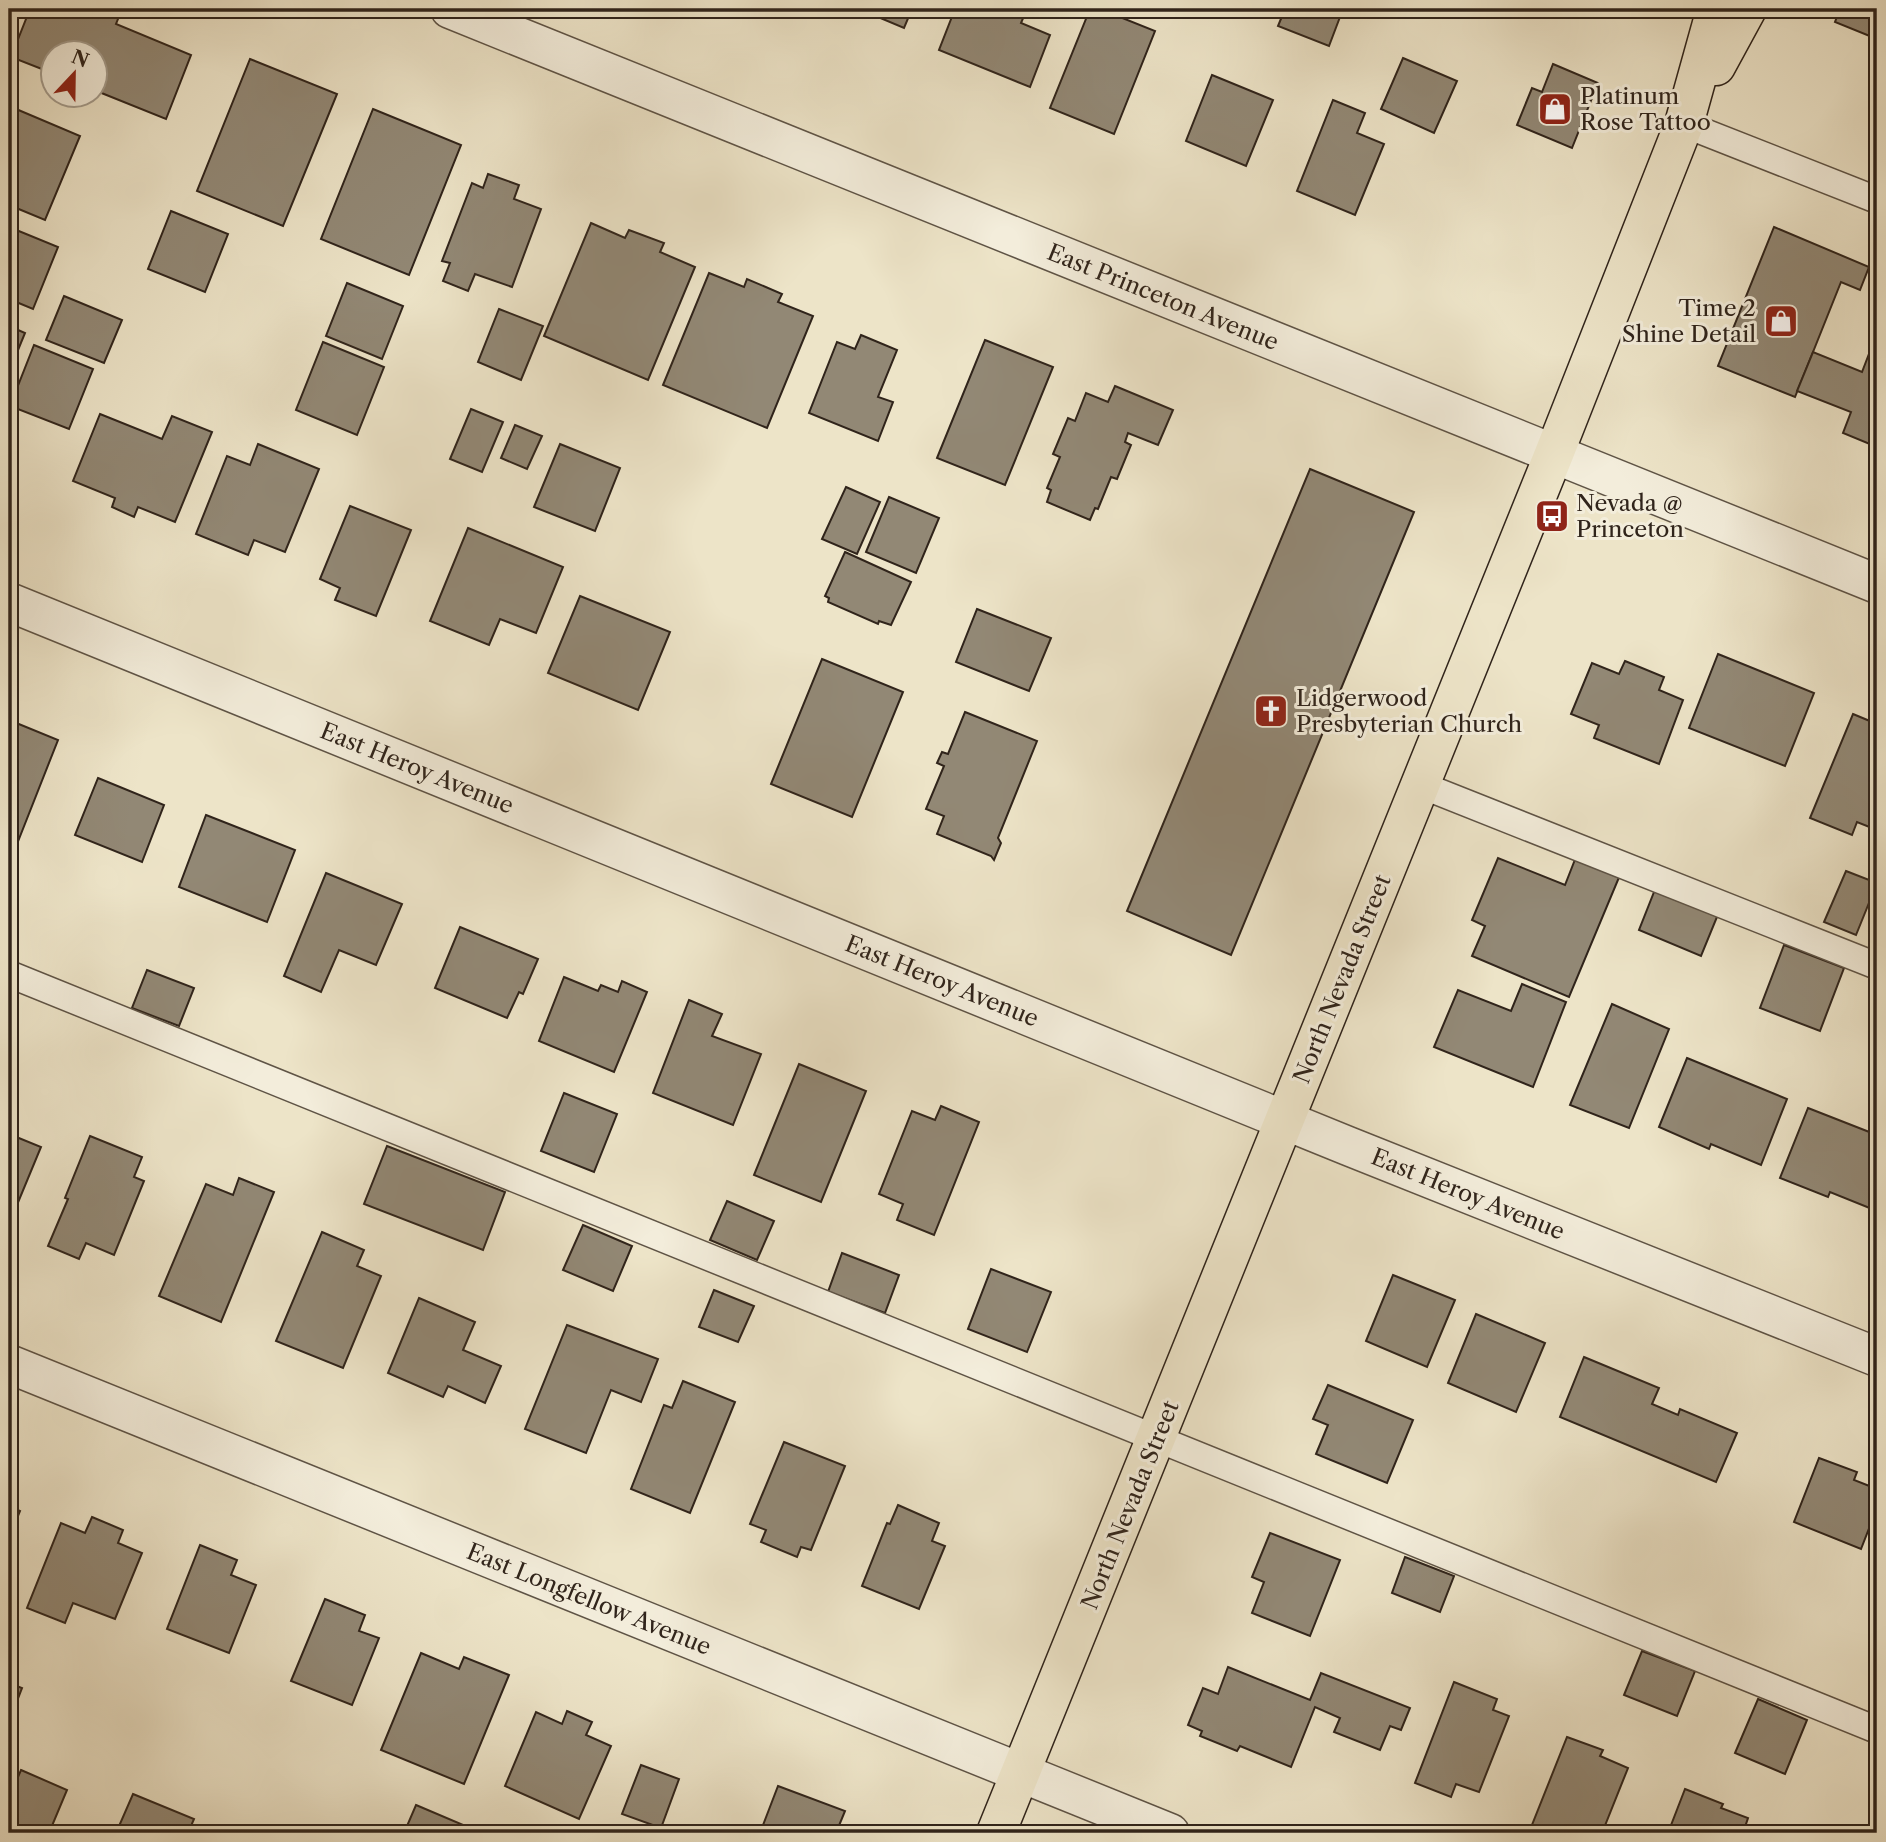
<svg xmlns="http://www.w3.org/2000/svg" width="1886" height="1842" font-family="'Libre Caslon Text',serif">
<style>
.building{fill:#928875;stroke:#30241b;stroke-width:2}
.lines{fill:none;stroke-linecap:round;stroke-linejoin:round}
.service-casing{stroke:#5f5446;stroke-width:29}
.minor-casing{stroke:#5f5446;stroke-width:41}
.primary-casing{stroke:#30241b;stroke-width:41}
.service{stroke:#f3eddb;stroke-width:26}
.minor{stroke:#f3eddb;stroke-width:38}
.primary{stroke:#ede4c8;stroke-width:38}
.labels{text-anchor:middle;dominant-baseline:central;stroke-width:6;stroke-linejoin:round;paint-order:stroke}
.poi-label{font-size:23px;fill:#30241b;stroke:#f3eddb;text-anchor:start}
.street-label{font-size:23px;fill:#30241b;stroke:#f3eddb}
</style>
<rect width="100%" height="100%" fill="#ede4c8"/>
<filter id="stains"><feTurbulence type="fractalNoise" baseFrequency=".00286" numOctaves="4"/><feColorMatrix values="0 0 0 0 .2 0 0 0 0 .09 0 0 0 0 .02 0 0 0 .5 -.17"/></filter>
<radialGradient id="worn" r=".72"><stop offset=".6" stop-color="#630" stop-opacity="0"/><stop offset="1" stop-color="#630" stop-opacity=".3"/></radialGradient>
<!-- building -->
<g class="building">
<path d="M 30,9 L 122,9 L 116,24 L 191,55 L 166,119 L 94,90 L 94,52 L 52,52 L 52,73 L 11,57 Z"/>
<path d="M 859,9 L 912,9 L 904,28 Z"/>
<path d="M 955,9 L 1027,9 L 1021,23 L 1050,35 L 1030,87 L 939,50 Z"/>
<path d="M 1090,9 L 1100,9 L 1155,31 L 1114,134 L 1050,108 Z"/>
<path d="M 1285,9 L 1343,9 L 1329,46 L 1278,26 Z"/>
<path d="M 1840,9 L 1877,9 L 1877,39 L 1835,22 Z"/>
<path d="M 1403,58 L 1457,81 L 1434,133 L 1381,109 Z"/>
<path d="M 250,59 L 337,94 L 283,226 L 197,191 Z"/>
<path d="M 1553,64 L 1598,83 L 1572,148 L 1517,125 L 1532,88 L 1542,92 Z"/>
<path d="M 1212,75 L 1273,100 L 1246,166 L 1186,141 Z"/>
<path d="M 1333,100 L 1365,113 L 1357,133 L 1384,144 L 1355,215 L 1297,191 Z"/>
<path d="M 9,106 L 80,136 L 45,220 L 9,205 Z"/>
<path d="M 373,109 L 461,145 L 409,275 L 321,239 Z"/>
<path d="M 488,174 L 519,185 L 514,199 L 541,209 L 512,287 L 475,274 L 468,291 L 443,281 L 450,263 L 442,261 L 472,183 L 483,188 Z"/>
<path d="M 171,211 L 228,234 L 205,292 L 148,269 Z"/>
<path d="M 591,223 L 625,238 L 629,230 L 664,243 L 660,252 L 695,267 L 648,380 L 544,336 Z"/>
<path d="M 9,227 L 58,247 L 33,309 L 9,299 Z"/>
<path d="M 1774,227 L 1869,267 L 1860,290 L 1841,282 L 1795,397 L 1718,366 Z"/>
<path d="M 709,273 L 744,287 L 747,279 L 782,294 L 778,302 L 813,316 L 767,428 L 663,385 Z"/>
<path d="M 347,283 L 403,306 L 382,359 L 326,336 Z"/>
<path d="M 64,296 L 122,320 L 104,363 L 46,340 Z"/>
<path d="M 499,309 L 543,326 L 521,380 L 478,362 Z"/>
<path d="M 9,326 L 25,333 L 9,372 Z"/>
<path d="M 1877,333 L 1877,447 L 1843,433 L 1851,412 L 1797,391 L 1813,352 L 1862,372 Z"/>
<path d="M 861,335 L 897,350 L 878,397 L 893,402 L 878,441 L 809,413 L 837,342 L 855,349 Z"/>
<path d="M 985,340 L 1053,367 L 1005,485 L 937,458 Z"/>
<path d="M 323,342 L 384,367 L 357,435 L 296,410 Z"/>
<path d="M 34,345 L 93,369 L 69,429 L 10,406 Z"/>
<path d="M 1115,386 L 1173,410 L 1158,445 L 1128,433 L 1125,442 L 1131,445 L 1117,479 L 1111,477 L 1098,509 L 1095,508 L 1090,520 L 1047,502 L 1051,490 L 1047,488 L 1060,457 L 1053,454 L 1068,418 L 1075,421 L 1086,393 L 1108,402 Z"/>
<path d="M 471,409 L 503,422 L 482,472 L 450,459 Z"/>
<path d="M 100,414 L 162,439 L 172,416 L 212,432 L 175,522 L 138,507 L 134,517 L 112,507 L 115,498 L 73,481 Z"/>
<path d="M 515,425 L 542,436 L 527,469 L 501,458 Z"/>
<path d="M 258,444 L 319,469 L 285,552 L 254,540 L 248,555 L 196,534 L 227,456 L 250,465 Z"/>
<path d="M 560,444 L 620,468 L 595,531 L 534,507 Z"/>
<path d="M 1310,469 L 1414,512 L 1231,955 L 1127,911 Z"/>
<path d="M 846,487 L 880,502 L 857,554 L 822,539 Z"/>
<path d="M 889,497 L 939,518 L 916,573 L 866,552 Z"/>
<path d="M 350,506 L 411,530 L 376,616 L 335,600 L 340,588 L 320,579 Z"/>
<path d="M 468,528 L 563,567 L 536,633 L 500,619 L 489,645 L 430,621 Z"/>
<path d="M 845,552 L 911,582 L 891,625 L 879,621 L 878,624 L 828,602 L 829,598 L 825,596 Z"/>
<path d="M 580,596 L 670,632 L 638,710 L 548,673 Z"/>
<path d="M 977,609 L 1051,638 L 1029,691 L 956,662 Z"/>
<path d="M 1718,654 L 1814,693 L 1785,766 L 1689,728 Z"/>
<path d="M 822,659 L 903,692 L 852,817 L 771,784 Z"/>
<path d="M 1625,661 L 1664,677 L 1659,690 L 1683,700 L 1659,764 L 1594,738 L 1599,725 L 1571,714 L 1592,663 L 1619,674 Z"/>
<path d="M 965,712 L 1037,741 L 998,838 L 1001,843 L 994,860 L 991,856 L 937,834 L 944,816 L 926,809 L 944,766 L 937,763 L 942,752 L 948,754 Z"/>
<path d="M 1853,714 L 1877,724 L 1877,830 L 1857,822 L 1852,835 L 1810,818 Z"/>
<path d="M 9,720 L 58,740 L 17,844 L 9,841 Z"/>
<path d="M 98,778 L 164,805 L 142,862 L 75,835 Z"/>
<path d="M 206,815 L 295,850 L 267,922 L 179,887 Z"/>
<path d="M 1576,857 L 1620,875 L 1569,997 L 1472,956 L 1485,926 L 1472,920 L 1498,858 L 1565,885 Z"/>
<path d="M 1846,871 L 1877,883 L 1856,935 L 1824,922 Z"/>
<path d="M 326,873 L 402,904 L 376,965 L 339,950 L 321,992 L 284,976 Z"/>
<path d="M 1656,887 L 1719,912 L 1701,956 L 1639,930 Z"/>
<path d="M 460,927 L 538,959 L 523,994 L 519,992 L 507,1018 L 435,988 Z"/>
<path d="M 1784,945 L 1844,968 L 1820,1031 L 1760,1008 Z"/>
<path d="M 147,970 L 194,988 L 179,1026 L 132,1008 Z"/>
<path d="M 564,977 L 598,991 L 601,985 L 618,992 L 622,981 L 647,992 L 614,1072 L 539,1041 Z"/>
<path d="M 1522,984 L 1566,1002 L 1533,1087 L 1434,1047 L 1458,990 L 1511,1011 Z"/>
<path d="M 689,1000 L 722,1014 L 712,1036 L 761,1054 L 733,1125 L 653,1093 Z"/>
<path d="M 1612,1004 L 1669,1029 L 1629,1128 L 1570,1105 Z"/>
<path d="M 1687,1058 L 1787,1099 L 1761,1165 L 1711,1144 L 1709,1149 L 1659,1127 Z"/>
<path d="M 799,1064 L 866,1091 L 821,1202 L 754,1175 Z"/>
<path d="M 564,1093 L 617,1114 L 594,1172 L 541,1151 Z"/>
<path d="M 941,1106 L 979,1122 L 934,1235 L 897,1220 L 903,1204 L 879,1194 L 912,1111 L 935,1120 Z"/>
<path d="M 1808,1108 L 1877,1135 L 1877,1211 L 1830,1192 L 1828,1197 L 1780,1178 Z"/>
<path d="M 9,1134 L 41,1147 L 12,1217 L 9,1215 Z"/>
<path d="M 90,1136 L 142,1157 L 134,1177 L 144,1181 L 114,1255 L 86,1243 L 79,1259 L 48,1246 L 68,1199 L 65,1198 Z"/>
<path d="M 387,1146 L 505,1192 L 483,1250 L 364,1204 Z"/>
<path d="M 239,1178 L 274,1192 L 221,1322 L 159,1296 L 206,1184 L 233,1195 Z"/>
<path d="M 727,1201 L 774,1221 L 757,1260 L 710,1240 Z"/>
<path d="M 583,1225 L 632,1246 L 613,1291 L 563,1270 Z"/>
<path d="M 322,1232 L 364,1250 L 357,1266 L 381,1276 L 343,1368 L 276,1341 Z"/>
<path d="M 842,1253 L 899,1275 L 885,1313 L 828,1292 Z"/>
<path d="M 991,1269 L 1051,1292 L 1027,1352 L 968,1329 Z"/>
<path d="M 1393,1275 L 1455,1300 L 1427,1367 L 1366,1341 Z"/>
<path d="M 714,1290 L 754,1306 L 738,1342 L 699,1327 Z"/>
<path d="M 419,1298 L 475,1322 L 463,1350 L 501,1366 L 485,1403 L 448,1386 L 443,1397 L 388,1373 Z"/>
<path d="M 1476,1314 L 1545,1343 L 1516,1412 L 1448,1383 Z"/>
<path d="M 567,1325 L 658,1359 L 641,1402 L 611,1390 L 586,1453 L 525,1429 Z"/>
<path d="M 1584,1357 L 1659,1388 L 1652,1404 L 1678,1415 L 1680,1409 L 1737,1433 L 1716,1482 L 1560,1417 Z"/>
<path d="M 683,1381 L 735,1402 L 690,1513 L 631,1489 L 664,1405 L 672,1408 Z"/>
<path d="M 1328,1385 L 1413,1420 L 1387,1483 L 1316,1454 L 1328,1425 L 1313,1419 Z"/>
<path d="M 784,1442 L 845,1466 L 811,1550 L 801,1547 L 797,1557 L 761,1542 L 766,1530 L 750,1524 Z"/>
<path d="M 1819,1458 L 1857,1472 L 1854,1480 L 1877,1489 L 1877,1508 L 1861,1549 L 1794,1522 Z"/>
<path d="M 898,1505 L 939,1523 L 932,1541 L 945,1546 L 919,1609 L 862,1586 L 887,1523 L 890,1524 Z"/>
<path d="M 9,1506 L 20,1511 L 9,1538 Z"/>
<path d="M 92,1517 L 123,1530 L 118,1543 L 142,1553 L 115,1619 L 73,1603 L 65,1623 L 27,1608 L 61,1523 L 85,1533 Z"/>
<path d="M 1270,1533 L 1340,1560 L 1310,1636 L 1252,1613 L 1264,1582 L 1252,1577 Z"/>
<path d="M 200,1545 L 237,1560 L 231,1575 L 256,1585 L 229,1653 L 167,1629 Z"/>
<path d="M 1405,1557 L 1454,1576 L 1440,1612 L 1392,1593 Z"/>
<path d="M 325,1599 L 365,1615 L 359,1631 L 379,1638 L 352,1705 L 291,1681 Z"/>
<path d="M 1642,1651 L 1695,1671 L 1677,1716 L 1624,1695 Z"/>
<path d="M 421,1653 L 459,1669 L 464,1657 L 509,1675 L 464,1784 L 381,1750 Z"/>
<path d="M 1228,1667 L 1310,1700 L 1321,1673 L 1410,1708 L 1401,1730 L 1390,1726 L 1380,1750 L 1334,1732 L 1340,1718 L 1315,1707 L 1291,1767 L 1240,1746 L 1237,1751 L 1200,1736 L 1202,1731 L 1188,1725 L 1203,1688 L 1218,1694 Z"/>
<path d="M 1454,1682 L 1497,1699 L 1493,1710 L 1509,1716 L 1479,1792 L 1456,1784 L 1451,1797 L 1415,1783 Z"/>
<path d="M 9,1683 L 22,1688 L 9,1722 Z"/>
<path d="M 1758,1699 L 1807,1720 L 1785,1774 L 1735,1753 Z"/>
<path d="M 567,1711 L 592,1722 L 586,1735 L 611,1746 L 579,1819 L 505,1786 L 536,1712 L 562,1724 Z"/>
<path d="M 1567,1737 L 1603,1750 L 1600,1756 L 1628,1768 L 1602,1833 L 1581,1833 L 1573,1830 L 1572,1833 L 1538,1833 L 1530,1830 Z"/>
<path d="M 641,1765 L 679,1779 L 661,1828 L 622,1814 Z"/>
<path d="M 21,1770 L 67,1790 L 49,1833 L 24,1833 L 9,1827 L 9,1798 Z"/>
<path d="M 778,1786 L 845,1811 L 836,1833 L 760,1833 Z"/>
<path d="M 1685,1789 L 1723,1804 L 1721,1808 L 1748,1818 L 1743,1833 L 1668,1833 Z"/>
<path d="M 133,1794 L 194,1819 L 188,1833 L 116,1833 Z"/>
<path d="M 416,1805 L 468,1827 L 466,1833 L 404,1833 Z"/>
</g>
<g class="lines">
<!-- service casing -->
<g class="service-casing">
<g id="service">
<path d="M 1684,124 L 1877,200"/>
<path d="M 1421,785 L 1877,966"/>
<path d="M 9,974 L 1877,1730"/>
</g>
</g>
<!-- minor casing -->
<g class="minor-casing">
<g id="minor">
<path d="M 450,9 L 1877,584"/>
<path d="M 9,602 L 1348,1146 L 1877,1357"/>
<path d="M 9,1364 L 1170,1833"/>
</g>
</g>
<!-- primary casing -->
<g class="primary-casing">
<g id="primary">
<path d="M 1716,66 L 1747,9"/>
<path d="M 996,1833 L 1554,454 L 1684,124 L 1716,9"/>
</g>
</g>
<!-- service -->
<use href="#service" class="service"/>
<!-- minor -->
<use href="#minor" class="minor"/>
<!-- primary -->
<use href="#primary" class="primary"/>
</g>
<!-- icons -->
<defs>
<g id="shop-square" transform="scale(1.75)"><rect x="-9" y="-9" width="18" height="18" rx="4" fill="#8f2418" stroke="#f3eddb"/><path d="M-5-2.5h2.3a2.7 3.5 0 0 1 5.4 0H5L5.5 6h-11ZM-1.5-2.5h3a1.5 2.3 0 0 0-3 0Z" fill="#fff"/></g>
<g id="bus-square" transform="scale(1.75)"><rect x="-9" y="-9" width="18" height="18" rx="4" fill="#8f2418" stroke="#f3eddb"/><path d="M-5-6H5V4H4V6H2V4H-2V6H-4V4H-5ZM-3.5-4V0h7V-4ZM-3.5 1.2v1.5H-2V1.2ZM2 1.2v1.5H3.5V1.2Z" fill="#fff"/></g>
<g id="church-square" transform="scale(1.75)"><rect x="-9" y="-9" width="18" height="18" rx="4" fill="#8f2418" stroke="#f3eddb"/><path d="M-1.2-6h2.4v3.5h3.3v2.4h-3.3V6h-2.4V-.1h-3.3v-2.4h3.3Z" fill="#fff"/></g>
</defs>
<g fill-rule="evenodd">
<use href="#shop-square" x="1555" y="109"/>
<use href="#shop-square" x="1781" y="321"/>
<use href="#bus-square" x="1552" y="516"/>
<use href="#church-square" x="1271" y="711"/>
</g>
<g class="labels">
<!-- poi labels -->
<g class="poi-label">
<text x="1580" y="96">Platinum<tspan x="1580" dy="26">Rose Tattoo</tspan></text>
<text x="1756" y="308" text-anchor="end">Time 2<tspan x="1756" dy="26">Shine Detail</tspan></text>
<text x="1576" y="503">Nevada @<tspan x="1576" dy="26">Princeton</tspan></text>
<text x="1296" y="698">Lidgerwood<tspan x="1296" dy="26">Presbyterian Church</tspan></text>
</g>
<!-- street labels -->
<g class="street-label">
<text transform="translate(1163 297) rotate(22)">East Princeton Avenue</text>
<text transform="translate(417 768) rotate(22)">East Heroy Avenue</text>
<text transform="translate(1342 979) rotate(-68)">North Nevada Street</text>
<text transform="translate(942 981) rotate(22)">East Heroy Avenue</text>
<text transform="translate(1468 1194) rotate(22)">East Heroy Avenue</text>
<text transform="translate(1130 1505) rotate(-68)">North Nevada Street</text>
<text transform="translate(589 1599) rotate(22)">East Longfellow Avenue</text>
</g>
</g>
<!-- margin -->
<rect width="1886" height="1842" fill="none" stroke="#ede4c8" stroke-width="35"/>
<rect x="10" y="10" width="1865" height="1821" fill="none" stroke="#30241b" stroke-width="3.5"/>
<rect x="18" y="18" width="1851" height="1807" fill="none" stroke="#30241b" stroke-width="2"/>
<!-- north arrow -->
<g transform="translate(74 74) rotate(22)"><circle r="33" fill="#f3eddb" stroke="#a59d8e" stroke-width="2"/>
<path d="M0-5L12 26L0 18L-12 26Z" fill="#8f2418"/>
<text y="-10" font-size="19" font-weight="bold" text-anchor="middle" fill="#30241b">N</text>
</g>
<rect width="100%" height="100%" filter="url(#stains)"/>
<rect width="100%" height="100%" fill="url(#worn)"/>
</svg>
